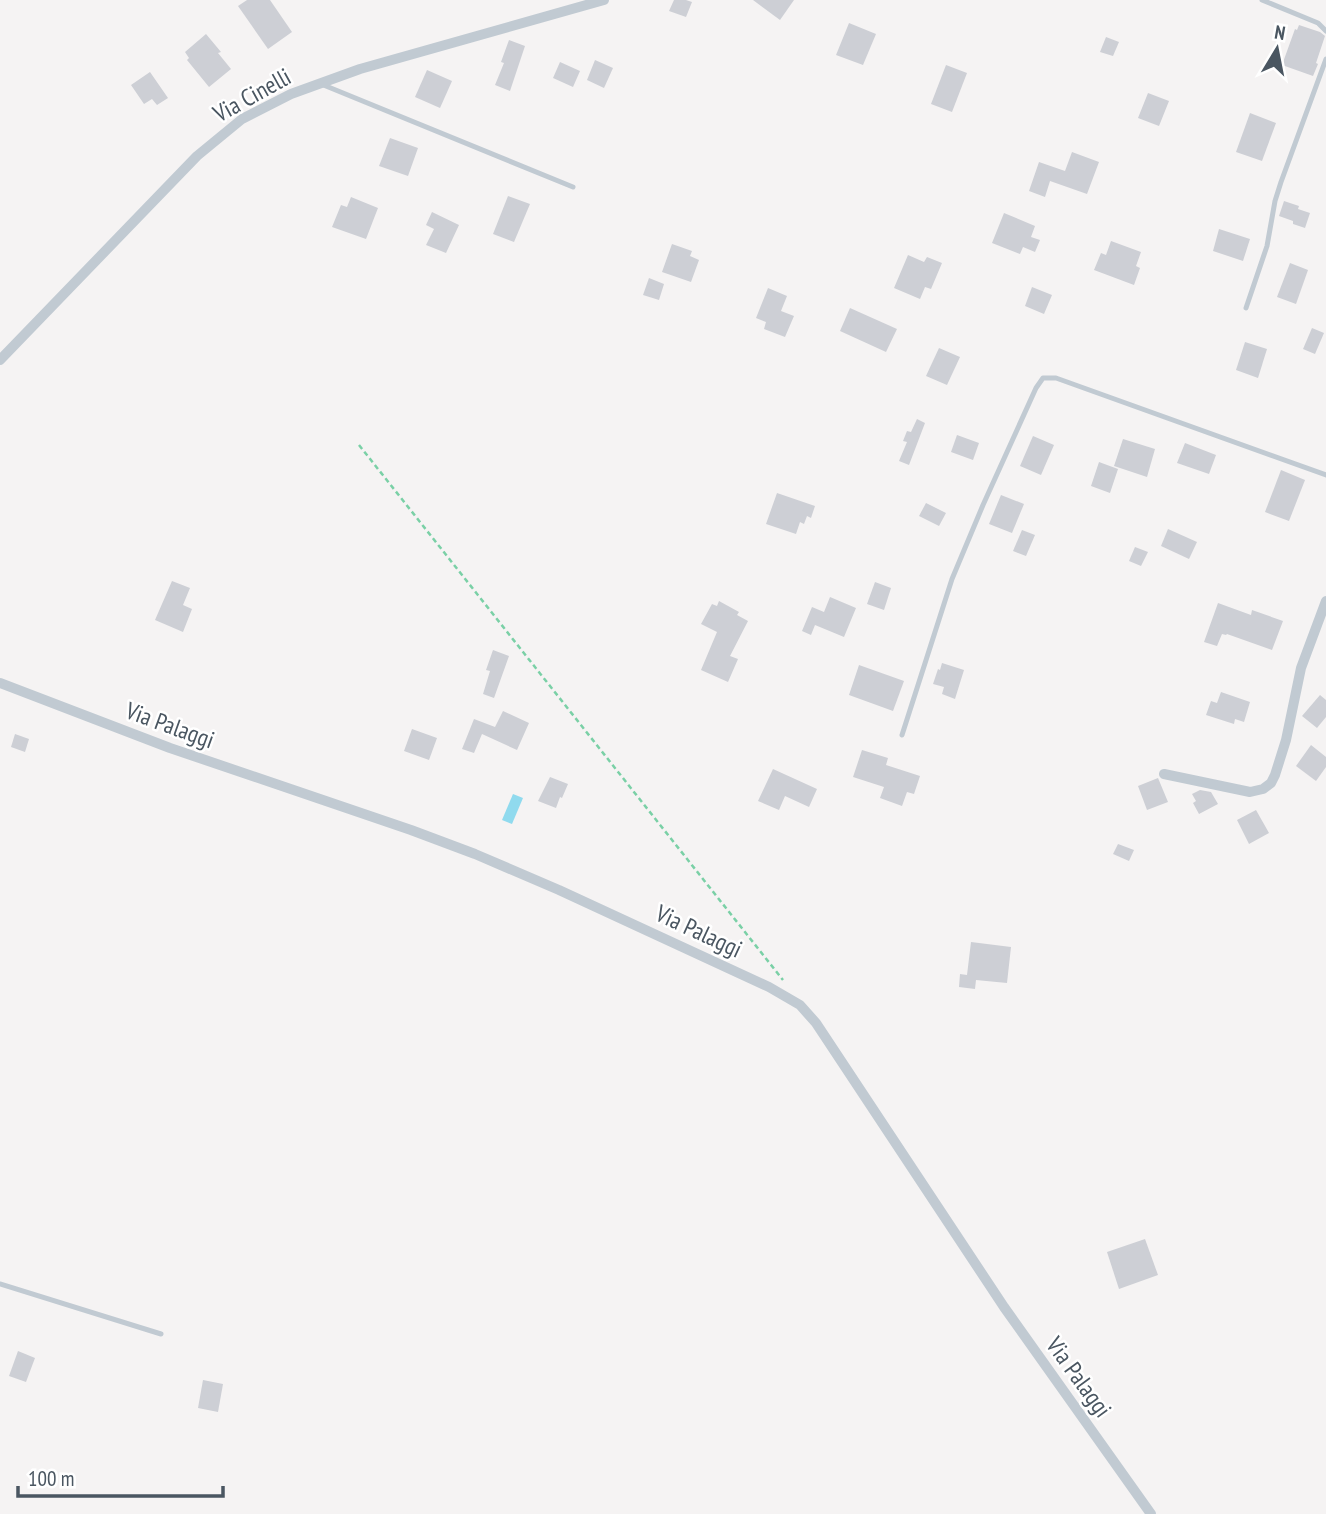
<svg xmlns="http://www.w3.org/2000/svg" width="1326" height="1514" font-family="'PT Sans Narrow',sans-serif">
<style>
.water{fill:#90daee}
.building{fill:#cdcfd5}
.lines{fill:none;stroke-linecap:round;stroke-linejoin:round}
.path{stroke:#7ad0a6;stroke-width:2.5;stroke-dasharray:5 3.5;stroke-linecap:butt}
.lane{stroke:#c1cad2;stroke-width:5}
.street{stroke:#c1cad2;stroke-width:10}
.labels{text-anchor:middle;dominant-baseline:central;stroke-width:5;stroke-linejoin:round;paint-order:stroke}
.street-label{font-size:24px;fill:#4a5661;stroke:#fff}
</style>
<rect width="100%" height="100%" fill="#f5f3f3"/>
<!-- water -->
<path class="water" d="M 513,794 L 523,798 L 512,824 L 502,820 Z"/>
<!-- building -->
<g class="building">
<path d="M 247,0 L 270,0 L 292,32 L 268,49 L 238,6 Z"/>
<path d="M 674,0 L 686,0 L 692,2 L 686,17 L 669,11 Z"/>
<path d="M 753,0 L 794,0 L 780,20 Z"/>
<path d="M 849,23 L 876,34 L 863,65 L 836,55 Z"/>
<path d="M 1299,25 L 1320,32 L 1325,36 L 1316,63 L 1318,64 L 1313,76 L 1282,65 L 1295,29 L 1297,30 Z"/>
<path d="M 206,34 L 221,52 L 218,53 L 231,69 L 209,87 L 187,60 L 189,58 L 185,52 Z"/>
<path d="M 1106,37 L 1119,42 L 1113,56 L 1100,52 Z"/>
<path d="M 509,40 L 525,46 L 510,91 L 495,85 L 504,63 L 501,62 Z"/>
<path d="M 595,60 L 613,68 L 604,88 L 587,80 Z"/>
<path d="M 560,62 L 580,71 L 573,87 L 553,78 Z"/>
<path d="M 946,65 L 967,73 L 952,112 L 931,104 Z"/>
<path d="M 427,70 L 452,81 L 440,108 L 415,97 Z"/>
<path d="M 150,72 L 168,98 L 157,105 L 152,99 L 144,104 L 131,85 Z"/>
<path d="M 1148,93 L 1169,101 L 1159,126 L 1138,118 Z"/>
<path d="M 1250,113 L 1276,123 L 1262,161 L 1236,152 Z"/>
<path d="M 390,138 L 418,148 L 408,176 L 379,166 Z"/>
<path d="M 1072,152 L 1099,162 L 1087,194 L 1050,181 L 1045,197 L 1029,191 L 1039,162 L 1065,171 Z"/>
<path d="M 508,196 L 530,204 L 514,242 L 493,234 Z"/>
<path d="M 351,197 L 378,208 L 366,239 L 332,227 L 341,205 L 347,207 Z"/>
<path d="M 1284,201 L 1299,206 L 1298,209 L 1310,213 L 1305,228 L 1293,224 L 1293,221 L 1279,216 Z"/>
<path d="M 432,212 L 459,225 L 446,253 L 426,245 L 434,229 L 426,225 Z"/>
<path d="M 1004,213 L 1035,226 L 1031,237 L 1040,240 L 1035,252 L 1023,247 L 1020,254 L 992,243 Z"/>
<path d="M 1219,229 L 1250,239 L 1243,261 L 1213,251 Z"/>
<path d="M 1111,241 L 1141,252 L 1136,266 L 1140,268 L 1134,285 L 1094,270 L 1101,253 L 1106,255 Z"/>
<path d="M 672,244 L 692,251 L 690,256 L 699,260 L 691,282 L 662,272 Z"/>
<path d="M 908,255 L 924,262 L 927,257 L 942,263 L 931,289 L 925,287 L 920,299 L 894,288 Z"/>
<path d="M 1290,263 L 1308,270 L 1296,304 L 1277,297 Z"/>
<path d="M 649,278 L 664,284 L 659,300 L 643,295 Z"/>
<path d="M 1032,287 L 1052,295 L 1044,314 L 1025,306 Z"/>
<path d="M 768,288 L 787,296 L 781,311 L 794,316 L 785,337 L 764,329 L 766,322 L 756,318 Z"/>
<path d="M 850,308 L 897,329 L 886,352 L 840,331 Z"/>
<path d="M 1312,328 L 1324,333 L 1315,354 L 1303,349 Z"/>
<path d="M 1245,342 L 1267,349 L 1258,378 L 1236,370 Z"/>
<path d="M 939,348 L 960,357 L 947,385 L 926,376 Z"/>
<path d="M 917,419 L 925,423 L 909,465 L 899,461 L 907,442 L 903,441 L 907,431 L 911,432 Z"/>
<path d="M 957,435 L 979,443 L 973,460 L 951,452 Z"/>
<path d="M 1033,436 L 1054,445 L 1041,475 L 1020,466 Z"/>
<path d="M 1123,439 L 1155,449 L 1147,477 L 1114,466 Z"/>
<path d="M 1185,443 L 1216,455 L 1209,474 L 1177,463 Z"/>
<path d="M 1099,462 L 1118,469 L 1110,493 L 1091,486 Z"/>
<path d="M 1281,470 L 1305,480 L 1289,521 L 1265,512 Z"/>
<path d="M 777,493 L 815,506 L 811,518 L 807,516 L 804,524 L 800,522 L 796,534 L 766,524 Z"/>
<path d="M 1001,495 L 1024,504 L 1012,533 L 989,524 Z"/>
<path d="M 926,503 L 946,513 L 939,526 L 919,516 Z"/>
<path d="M 1168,529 L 1197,542 L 1189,559 L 1161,546 Z"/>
<path d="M 1022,530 L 1035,535 L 1026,556 L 1013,551 Z"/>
<path d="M 1135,547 L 1148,552 L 1141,566 L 1129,561 Z"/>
<path d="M 172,581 L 190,588 L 183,605 L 192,609 L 183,632 L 155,620 Z"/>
<path d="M 875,582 L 891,588 L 884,610 L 867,604 Z"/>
<path d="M 830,597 L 856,608 L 844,637 L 815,625 L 811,635 L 802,631 L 812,607 L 824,612 Z"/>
<path d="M 719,601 L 739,612 L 737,615 L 748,621 L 730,656 L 738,659 L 728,682 L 701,670 L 717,632 L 701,624 L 712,604 L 717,606 Z"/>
<path d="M 1218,603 L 1251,615 L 1252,610 L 1283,621 L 1272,650 L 1227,634 L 1226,635 L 1222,634 L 1217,646 L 1204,642 Z"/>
<path d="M 493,650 L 509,656 L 494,698 L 483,694 L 490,671 L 486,670 Z"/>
<path d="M 942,663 L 964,670 L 955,699 L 942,694 L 944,687 L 933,684 L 938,669 L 940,670 Z"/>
<path d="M 859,665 L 904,681 L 893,711 L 849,695 Z"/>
<path d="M 1221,692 L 1250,702 L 1244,722 L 1235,719 L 1234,724 L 1206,715 L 1211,701 L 1217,703 Z"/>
<path d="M 1320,695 L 1326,700 L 1326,717 L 1317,728 L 1302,716 Z"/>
<path d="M 503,711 L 529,723 L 517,750 L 482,734 L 474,753 L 462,749 L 474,719 L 495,727 Z"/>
<path d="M 412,729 L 437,738 L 429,760 L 404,751 Z"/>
<path d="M 15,734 L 29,739 L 25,752 L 11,747 Z"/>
<path d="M 1311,745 L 1326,757 L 1326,767 L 1316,781 L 1296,766 Z"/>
<path d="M 862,750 L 888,758 L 886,765 L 920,776 L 914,794 L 907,792 L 902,806 L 880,798 L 884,787 L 853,777 Z"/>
<path d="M 773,769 L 817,789 L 809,807 L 785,796 L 779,810 L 758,801 Z"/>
<path d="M 550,777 L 568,784 L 562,798 L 560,797 L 556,808 L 538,801 Z"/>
<path d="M 1158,778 L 1168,802 L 1147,810 L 1138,786 Z"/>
<path d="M 1200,790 L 1211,792 L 1218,804 L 1199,814 L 1193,803 L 1196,801 L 1192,794 Z"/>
<path d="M 1256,810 L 1269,833 L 1249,844 L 1237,820 Z"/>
<path d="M 1118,844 L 1134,850 L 1129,861 L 1113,854 Z"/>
<path d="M 971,942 L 1011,947 L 1007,983 L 976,980 L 975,989 L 959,987 L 960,974 L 967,975 Z"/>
<path d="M 1145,1239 L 1158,1275 L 1119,1289 L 1107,1252 Z"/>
<path d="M 18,1351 L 35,1358 L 26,1382 L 9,1376 Z"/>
<path d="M 203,1380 L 223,1384 L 218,1412 L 198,1408 Z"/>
</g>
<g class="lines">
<!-- path -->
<path class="path" d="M 359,445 L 783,980"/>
<!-- lane -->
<g class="lane">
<path d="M 1262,0 L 1318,23 L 1326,31"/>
<path d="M 321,84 L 573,187"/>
<path d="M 1246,308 L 1267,246 L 1275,201 L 1281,182 L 1326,59"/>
<path d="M 902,735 L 952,579 L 983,505 L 1036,388 L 1043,378 L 1056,378 L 1326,475"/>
<path d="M 0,1284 L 161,1334"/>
</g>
<!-- street -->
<g class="street">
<path d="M 0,360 L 197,156 L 242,119 L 291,94 L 360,69 L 604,0"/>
<path d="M 0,683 L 170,748 L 411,830 L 475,854 L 559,890 L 769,987 L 800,1005 L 816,1023 L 1004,1307 L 1151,1514"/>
<path d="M 1164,774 L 1250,792 L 1263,789 L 1271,783 L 1275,775 L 1286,740 L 1301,668 L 1326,601"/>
</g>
</g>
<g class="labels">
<!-- street labels -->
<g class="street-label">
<text transform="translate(252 95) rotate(-29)">Via Cinelli</text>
<text transform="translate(170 725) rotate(20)">Via Palaggi</text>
<text transform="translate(699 931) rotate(25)">Via Palaggi</text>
<text transform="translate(1079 1377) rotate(54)">Via Palaggi</text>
</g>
</g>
<!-- north arrow -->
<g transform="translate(1277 49) rotate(10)" stroke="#ffffff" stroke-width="5" paint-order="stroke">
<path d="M0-5L12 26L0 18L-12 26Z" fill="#4a5661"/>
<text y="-10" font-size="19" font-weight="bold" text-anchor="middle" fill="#4a5661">N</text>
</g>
<!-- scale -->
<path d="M18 1486v10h205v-10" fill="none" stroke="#4a5661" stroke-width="3.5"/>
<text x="28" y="1486" font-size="21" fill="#4a5661" stroke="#ffffff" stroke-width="5" paint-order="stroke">100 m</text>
</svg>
